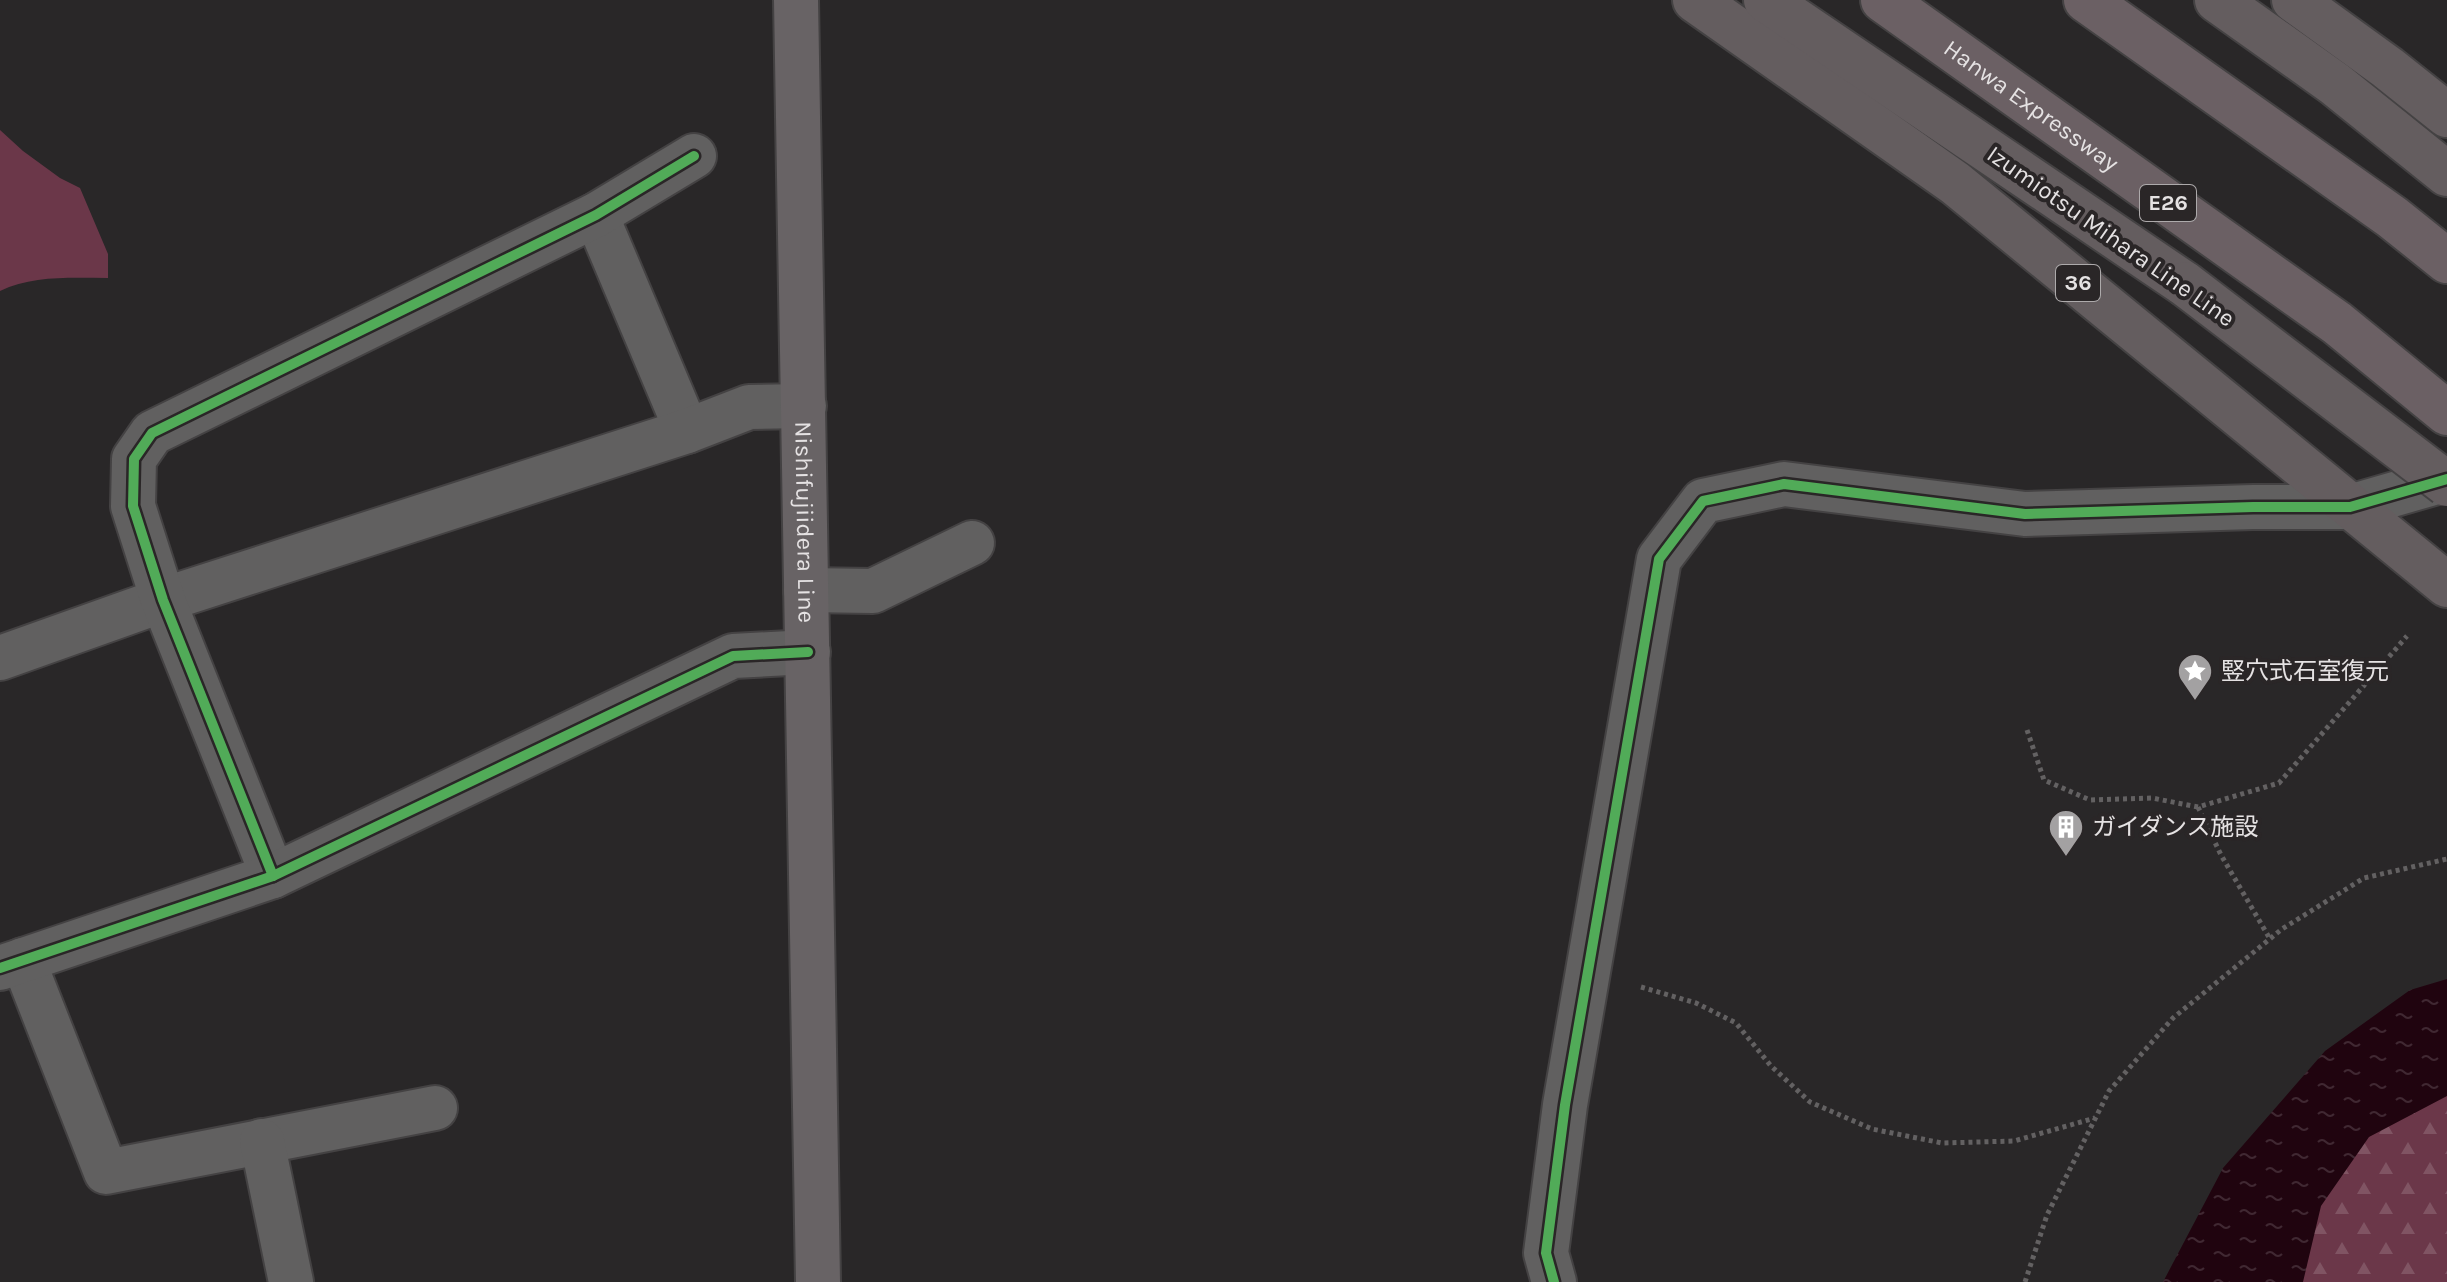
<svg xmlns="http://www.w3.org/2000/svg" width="2447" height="1282" font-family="Karla,'Noto Sans JP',sans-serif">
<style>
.forest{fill:url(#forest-firs)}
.park{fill:#6b3749}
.water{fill:url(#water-ripples)}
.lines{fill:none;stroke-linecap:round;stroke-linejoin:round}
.street-casing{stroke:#444243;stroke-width:48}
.secondary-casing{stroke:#444243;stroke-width:48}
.primary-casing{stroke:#444243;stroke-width:48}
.highway-casing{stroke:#444243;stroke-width:48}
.path{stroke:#636162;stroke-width:5;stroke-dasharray:4 4;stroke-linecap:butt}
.street{stroke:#616060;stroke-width:44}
.secondary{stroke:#686365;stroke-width:44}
.primary{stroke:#645d5f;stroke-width:44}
.highway{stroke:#6b6064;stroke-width:44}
.primary-bridge-casing{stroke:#444243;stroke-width:48;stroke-linecap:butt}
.primary-bridge{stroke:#645d5f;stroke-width:44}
.cycleway-casing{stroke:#2a2627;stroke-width:15}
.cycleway{stroke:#51ab58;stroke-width:10}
.labels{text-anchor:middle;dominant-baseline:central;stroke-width:8;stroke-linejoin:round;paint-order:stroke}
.shield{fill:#2a2627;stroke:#adaaab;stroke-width:2}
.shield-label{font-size:22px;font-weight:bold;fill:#e5e2e3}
.street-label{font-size:24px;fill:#e5e2e3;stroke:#2a2627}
.poi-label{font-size:24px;fill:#e5e2e3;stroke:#2a2627;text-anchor:start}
</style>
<defs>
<pattern id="forest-firs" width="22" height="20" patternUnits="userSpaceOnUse" patternTransform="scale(2)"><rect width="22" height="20" fill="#6b3749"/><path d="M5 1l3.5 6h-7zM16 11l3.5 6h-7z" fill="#805463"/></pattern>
<pattern id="water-ripples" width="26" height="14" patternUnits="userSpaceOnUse" patternTransform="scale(2)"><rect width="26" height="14" fill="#20040f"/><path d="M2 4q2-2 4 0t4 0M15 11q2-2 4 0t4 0" fill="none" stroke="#402832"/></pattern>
</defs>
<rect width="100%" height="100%" fill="#292728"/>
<!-- forest -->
<path class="forest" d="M 2447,1067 L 2447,1282 L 2273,1282 L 2334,1142 Z"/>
<!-- park -->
<path class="park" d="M 0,130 L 23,151 L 60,178 L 80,188 L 108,254 L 108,278 C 72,278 33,275 0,291 Z"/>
<!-- water -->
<path class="water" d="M 2447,979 L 2447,1096 L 2369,1137 L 2321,1206 L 2303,1282 L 2163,1282 L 2223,1168 L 2325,1051 L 2410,990 Z"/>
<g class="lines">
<!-- street casing -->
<g class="street-casing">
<g id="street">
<path d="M 596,215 L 687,431"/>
<path d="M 806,590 L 873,591 L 972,543"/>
<path d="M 0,658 L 163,600 L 687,431 L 749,407 L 804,406"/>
<path d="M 273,876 L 163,600 L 133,506 L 134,459 L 152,433 L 596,215 L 694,156"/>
<path d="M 23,960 L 106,1172 L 435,1108"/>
<path d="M 0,968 L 273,876 L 733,656 L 808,652"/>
<path d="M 262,1141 L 291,1282"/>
<path d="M 1554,1282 L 1546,1253 L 1565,1105 L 1659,559 L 1703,501 L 1784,484 L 2025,514 L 2253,507 L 2350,507 L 2447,479"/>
</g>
</g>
<!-- secondary casing -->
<g class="secondary-casing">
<g id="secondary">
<path id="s1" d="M 796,0 L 818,1282"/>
</g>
</g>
<!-- primary casing -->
<g class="primary-casing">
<g id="primary">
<path d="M 1695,0 L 1955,183 L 2447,585"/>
<path d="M 1766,0 L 2185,284"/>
<path d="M 2217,0 L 2335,84 L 2447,174"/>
<path d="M 2294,0 L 2388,68 L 2447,115"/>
</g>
</g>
<!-- highway casing -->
<g class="highway-casing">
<g id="highway">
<path id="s2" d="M 1883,0 L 2337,323 L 2447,413"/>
<path d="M 2086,0 L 2392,217 L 2447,261"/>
</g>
</g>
<!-- path -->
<g class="path">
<path d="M 2027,730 L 2044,780 L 2090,800 L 2152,798 L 2198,807 L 2279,783 L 2407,636"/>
<path d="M 2198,807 L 2221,855 L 2270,939"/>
<path d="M 1641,987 L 1696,1003 L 1736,1023 L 1771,1066 L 1810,1102 L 1872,1129 L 1942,1143 L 2014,1141 L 2095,1118"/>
<path d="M 2025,1282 L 2047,1215 L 2109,1091 L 2173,1018 L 2282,929 L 2364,878 L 2447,859"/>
</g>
<!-- street -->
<use href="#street" class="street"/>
<!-- secondary -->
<use href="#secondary" class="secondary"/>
<!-- primary -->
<use href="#primary" class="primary"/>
<!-- highway -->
<use href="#highway" class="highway"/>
<!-- primary-bridge casing -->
<g class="primary-bridge-casing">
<path id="primary-bridge" d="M 2185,284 L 2447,484"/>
</g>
<!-- primary-bridge -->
<use href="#primary-bridge" class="primary-bridge"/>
<!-- cycleway casing -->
<g class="cycleway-casing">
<g id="cycleway">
<path d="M 273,876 L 163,600 L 133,506 L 134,459 L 152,433 L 596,215 L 694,156"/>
<path d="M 0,968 L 273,876 L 733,656 L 808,652"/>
<path d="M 1554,1282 L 1546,1253 L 1565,1105 L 1659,559 L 1703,501 L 1784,484 L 2025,514 L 2253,507 L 2350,507 L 2447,479"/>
</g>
</g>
<!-- cycleway -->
<use href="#cycleway" class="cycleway"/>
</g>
<!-- icons -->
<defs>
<g id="sight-pin" transform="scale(1.8)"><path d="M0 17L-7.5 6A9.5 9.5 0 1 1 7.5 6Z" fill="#a3a1a2" stroke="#2a2627"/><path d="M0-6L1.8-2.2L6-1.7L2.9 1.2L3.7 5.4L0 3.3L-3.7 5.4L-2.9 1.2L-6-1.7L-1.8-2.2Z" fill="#fff"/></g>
<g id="building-pin" transform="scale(1.8)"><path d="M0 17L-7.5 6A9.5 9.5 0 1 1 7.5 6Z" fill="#a3a1a2" stroke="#2a2627"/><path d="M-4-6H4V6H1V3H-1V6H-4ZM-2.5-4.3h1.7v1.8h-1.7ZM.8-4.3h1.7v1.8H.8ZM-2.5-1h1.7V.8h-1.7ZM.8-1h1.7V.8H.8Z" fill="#fff"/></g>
</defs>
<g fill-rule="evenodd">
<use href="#sight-pin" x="2195" y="671"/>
<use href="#building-pin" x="2066" y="827"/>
</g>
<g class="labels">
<!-- shield labels -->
<g class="shield">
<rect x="2140" y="185" width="56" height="36" rx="6"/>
<rect x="2056" y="265" width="44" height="36" rx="6"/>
</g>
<g class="shield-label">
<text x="2168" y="203">E26</text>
<text x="2078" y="283">36</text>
</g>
<!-- street labels -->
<g class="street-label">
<text stroke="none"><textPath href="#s2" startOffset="182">Hanwa Expressway</textPath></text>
<text transform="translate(2111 236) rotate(35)">Izumiotsu Mihara Line Line</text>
<text stroke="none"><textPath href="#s1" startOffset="522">Nishifujiidera Line</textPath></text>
</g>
<!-- poi labels -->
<g class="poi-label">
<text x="2221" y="671">竪穴式石室復元</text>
<text x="2092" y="827">ガイダンス施設</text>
</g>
</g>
</svg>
